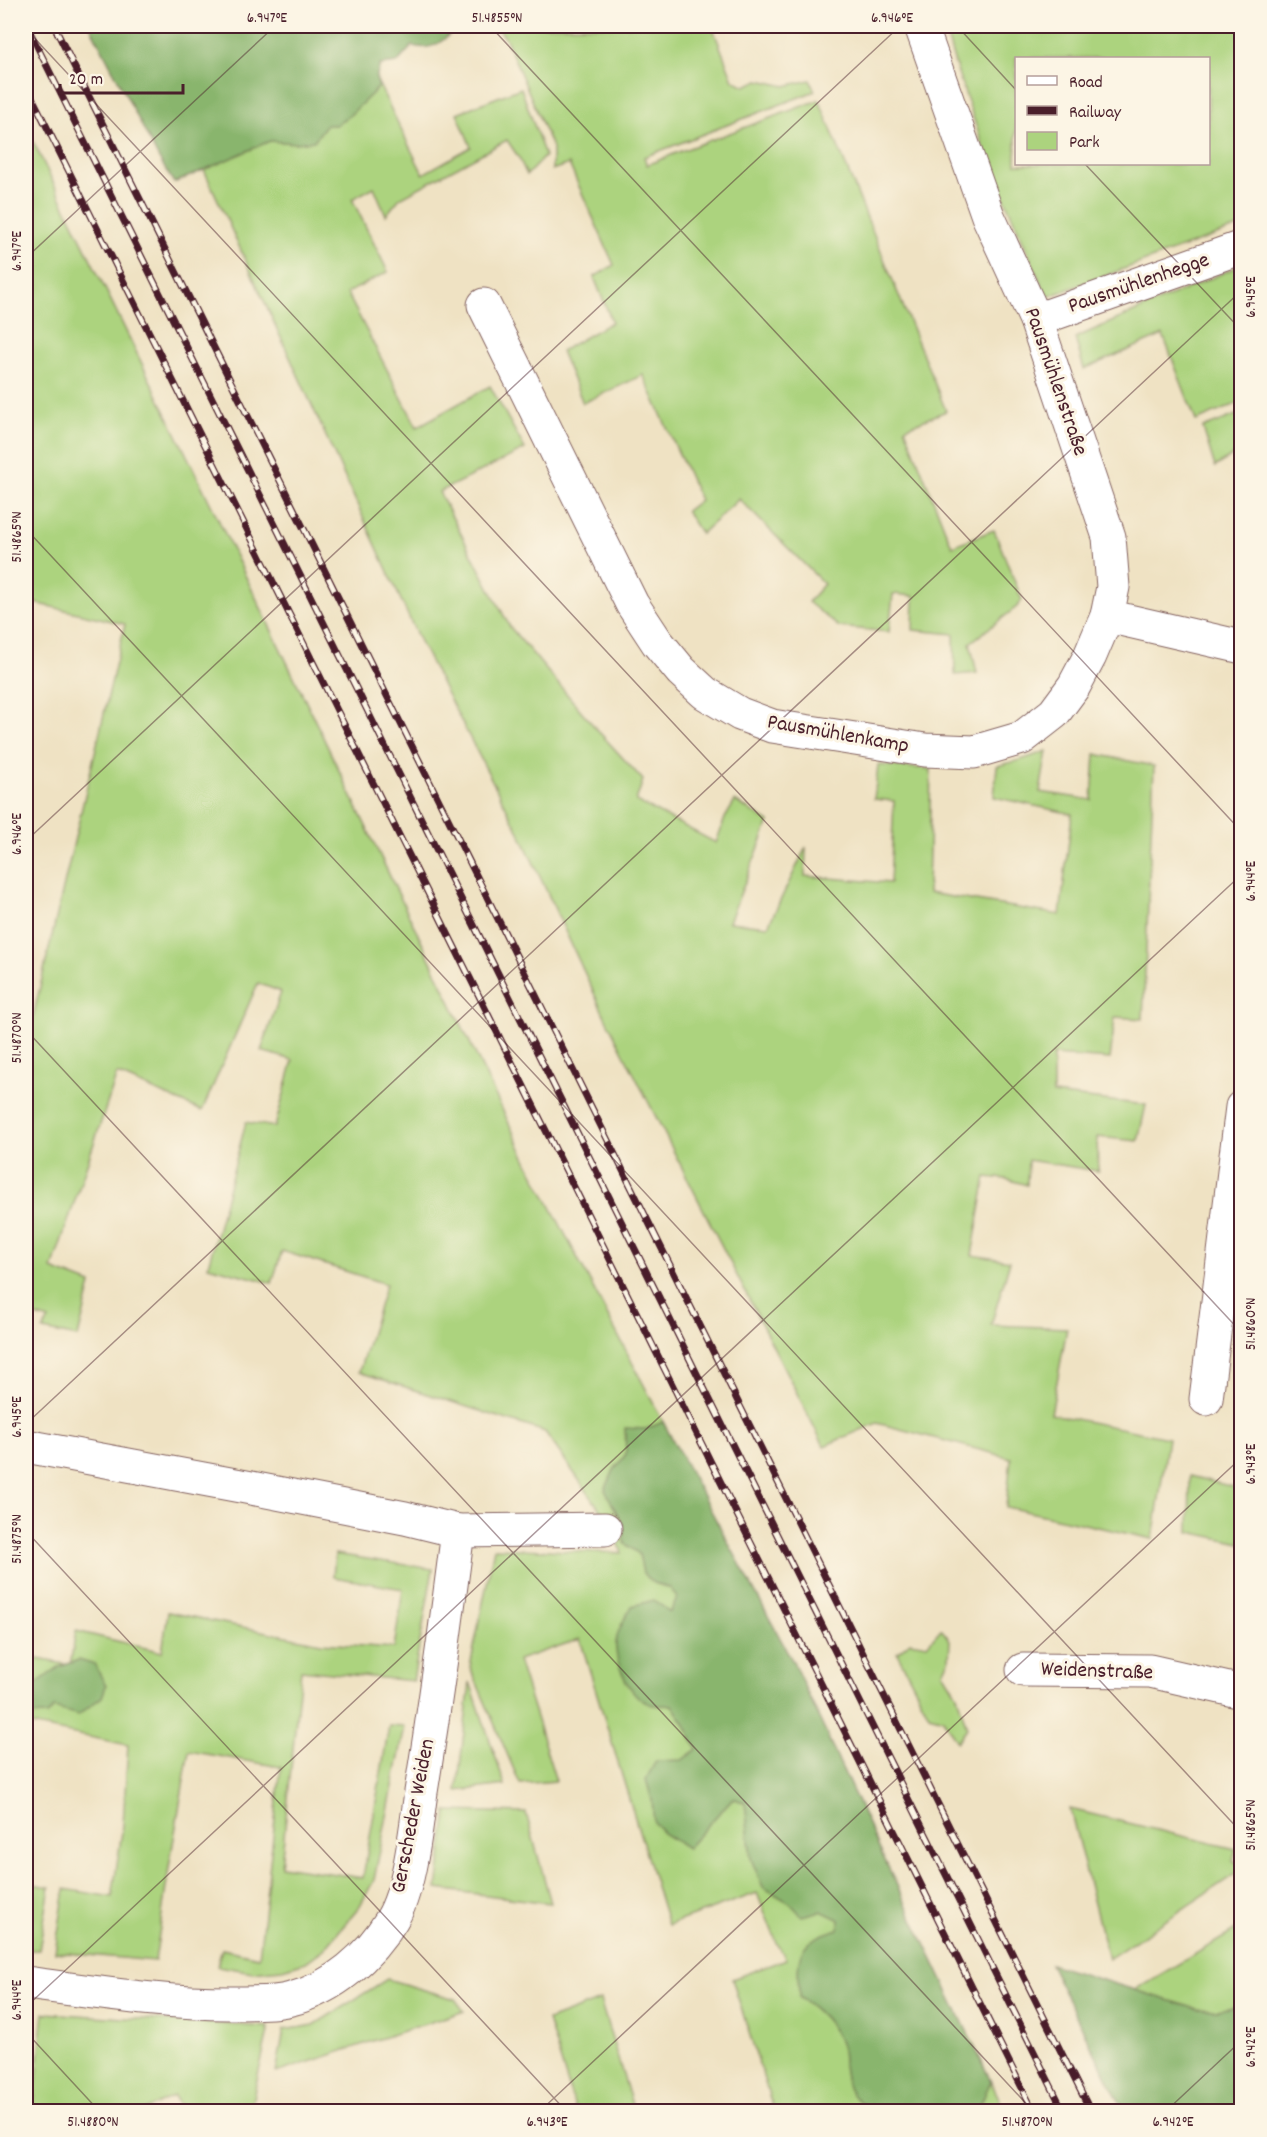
<svg xmlns="http://www.w3.org/2000/svg" width="1267" height="2137" font-family="Dekko,sans-serif">
<style>
.green{fill:#acd37e;stroke:#7b7954;stroke-width:1.5;fill-rule:evenodd}
.forest{fill:#89b56d;stroke:#6a6a4c;stroke-width:1.5}
.lines{fill:none;stroke-linecap:round;stroke-linejoin:round}
.minor-casing{stroke:#846360;stroke-width:35}
.minor{stroke:#fff;stroke-width:33}
.rail-casing{stroke:#4a1f2b;stroke-width:7}
.rail{stroke:#fcf5e5;stroke-width:4.5;stroke-dasharray:14;stroke-linecap:butt}
.ticks{fill:none;stroke:#4a1f2b;stroke-width:1.5;stroke-opacity:0.45}
.labels{text-anchor:middle;dominant-baseline:central;stroke-width:6;stroke-linejoin:round;paint-order:stroke}
.street-label{font-size:22px;fill:#4a1f2b;stroke:#fcf5e5}
.neatline{fill:none;stroke:#4a1f2b;stroke-width:2}
.ticks-label{font-size:15px;text-anchor:middle;fill:#4a1f2b}
</style>
<rect width="100%" height="100%" fill="#fcf5e5"/>
<filter id="ink" filterUnits="userSpaceOnUse"><feTurbulence type="fractalNoise" baseFrequency=".0167" numOctaves="2"/><feDisplacementMap in="SourceGraphic" scale="12" xChannelSelector="R" yChannelSelector="G"/><feConvolveMatrix kernelMatrix="1 2 1 2 8 2 1 2 1" color-interpolation-filters="sRGB"/></filter>
<filter id="wash" filterUnits="userSpaceOnUse"><feTurbulence type="fractalNoise" baseFrequency=".008" numOctaves="4" result="noise"/><feDisplacementMap in="SourceGraphic" scale="24" xChannelSelector="R" yChannelSelector="G"/><feGaussianBlur stdDeviation="1.35" result="paint"/><feColorMatrix in="noise" values="0 0 0 0 0 0 0 0 0 0 0 0 0 0 0 0 0 1.4 0 .05"/><feComposite in="paint" operator="in"/></filter>
<g filter="url(#wash)">
<rect width="100%" height="100%" fill="#efe2c3"/>
<!-- green -->
<g class="green">
<path d="M 497,26 L 712,26 L 733,80 L 745,86 L 759,80 L 785,86 L 810,80 L 815,91 L 644,157 L 647,165 L 681,151 L 819,100 L 946,411 L 905,428 L 946,532 L 952,546 L 994,530 L 1022,600 L 1018,606 L 970,643 L 977,673 L 955,675 L 954,634 L 913,630 L 914,596 L 893,594 L 889,632 L 839,627 L 808,602 L 824,584 L 739,499 L 701,534 L 686,511 L 700,500 L 643,375 L 583,403 L 561,351 L 612,322 L 594,277 L 614,265 L 569,164 L 552,170 L 552,147 L 506,39 Z"/>
<path d="M 944,26 L 1241,26 L 1241,226 L 1047,297 L 987,158 L 955,64 ZM 1016,58 L 1208,58 L 1208,164 L 1016,164 Z"/>
<path d="M 355,36 L 423,174 L 471,147 L 457,113 L 521,88 L 545,156 L 527,175 L 519,158 L 507,140 L 400,198 L 386,215 L 374,187 L 352,199 L 388,272 L 347,293 L 417,427 L 490,386 L 525,449 L 439,492 L 510,627 L 599,732 L 643,780 L 636,801 L 716,843 L 725,818 L 735,801 L 769,822 L 729,922 L 768,926 L 806,847 L 805,876 L 890,883 L 894,801 L 874,799 L 878,765 L 931,769 L 928,893 L 1060,915 L 1072,814 L 994,797 L 997,766 L 1024,759 L 1047,751 L 1040,792 L 1092,800 L 1095,754 L 1154,766 L 1143,1019 L 1115,1017 L 1110,1059 L 1053,1055 L 1053,1094 L 1146,1105 L 1138,1141 L 1097,1137 L 1098,1171 L 1028,1160 L 1027,1185 L 1006,1179 L 986,1177 L 972,1255 L 1010,1261 L 991,1325 L 1067,1328 L 1051,1414 L 1168,1438 L 1153,1539 L 1006,1507 L 1011,1458 L 877,1423 L 824,1446 L 606,1019 L 521,836 L 422,646 L 184,126 Z"/>
<path d="M 26,127 L 219,521 L 528,1163 L 706,1504 L 793,1662 L 878,1846 L 1005,2111 L 774,2111 L 732,1979 L 786,1959 L 776,1941 L 757,1893 L 668,1925 L 580,1639 L 518,1660 L 556,1781 L 520,1784 L 470,1667 L 494,1548 L 622,1553 L 613,1528 L 545,1432 L 359,1372 L 386,1284 L 282,1251 L 272,1283 L 208,1266 L 246,1122 L 275,1127 L 293,1060 L 261,1051 L 281,992 L 258,983 L 202,1111 L 117,1074 L 52,1269 L 91,1284 L 78,1337 L 43,1330 L 49,1320 L 26,1313 L 26,1060 L 30,1030 L 125,624 L 26,601 Z"/>
<path d="M 1241,265 L 1241,402 L 1196,421 L 1163,335 L 1084,369 L 1075,338 Z"/>
<path d="M 1241,413 L 1241,450 L 1215,467 L 1203,428 Z"/>
<path d="M 1190,1476 L 1241,1489 L 1241,1543 L 1189,1532 Z"/>
<path d="M 335,1554 L 433,1569 L 413,1681 L 301,1670 L 281,1866 L 363,1878 L 389,1726 L 405,1727 L 374,1880 L 358,1909 L 324,1949 L 306,1962 L 282,1969 L 253,1972 L 217,1966 L 222,1949 L 259,1957 L 281,1767 L 189,1751 L 169,1867 L 155,1961 L 55,1952 L 65,1889 L 112,1897 L 123,1825 L 128,1745 L 26,1724 L 26,1657 L 70,1665 L 76,1631 L 162,1652 L 168,1612 L 321,1643 L 394,1648 L 403,1589 L 333,1577 Z"/>
<path d="M 941,1629 L 950,1640 L 949,1660 L 943,1672 L 957,1695 L 967,1728 L 957,1742 L 943,1719 L 929,1715 L 897,1653 L 910,1642 L 927,1645 Z"/>
<path d="M 470,1682 L 505,1785 L 457,1791 Z"/>
<path d="M 1070,1809 L 1236,1849 L 1233,1861 L 1241,1864 L 1241,1870 L 1108,1959 Z"/>
<path d="M 447,1811 L 526,1813 L 551,1903 L 437,1889 Z"/>
<path d="M 26,1883 L 50,1887 L 39,1950 L 26,1950 Z"/>
<path d="M 1241,1927 L 1241,2032 L 1124,1996 Z"/>
<path d="M 387,1979 L 455,1999 L 464,2011 L 276,2073 L 284,2030 L 314,2025 Z"/>
<path d="M 600,2000 L 634,2111 L 576,2111 L 548,2020 Z"/>
<path d="M 44,2013 L 269,2027 L 250,2111 L 183,2111 L 174,2096 L 143,2111 L 33,2111 Z"/>
</g>
<!-- forest -->
<g class="forest">
<path d="M 90,26 L 450,26 L 449,35 C 437,46 428,50 412,46 L 397,63 L 380,65 L 376,78 L 379,87 L 348,117 L 336,125 L 326,125 L 314,141 L 296,143 L 270,141 L 174,183 L 159,159 Z"/>
<path d="M 663,1422 L 793,1662 L 878,1846 L 991,2081 L 977,2111 L 876,2111 C 851,2099 846,2092 843,2065 C 843,2059 843,2052 841,2046 C 835,2026 816,2008 799,1997 C 797,1956 795,1941 839,1929 L 840,1920 L 821,1911 L 802,1916 L 790,1903 L 763,1887 L 751,1859 L 745,1803 L 733,1798 L 687,1848 L 663,1833 L 654,1823 L 652,1800 L 646,1779 L 656,1761 L 682,1760 L 697,1749 L 684,1723 L 672,1705 C 666,1705 658,1706 653,1705 C 631,1700 615,1665 616,1645 C 616,1631 626,1617 632,1606 L 654,1600 L 670,1612 L 677,1598 L 670,1588 L 654,1583 L 643,1573 L 639,1554 L 624,1543 L 623,1525 L 605,1490 L 614,1470 L 626,1454 L 625,1428 L 646,1429 Z"/>
<path d="M 79,1660 L 95,1665 L 106,1686 L 102,1697 L 78,1715 L 54,1708 L 47,1715 L 26,1716 L 26,1687 L 33,1686 L 59,1667 Z"/>
<path d="M 1050,1964 L 1197,2009 L 1216,2010 L 1241,2006 L 1241,2111 L 1124,2111 Z"/>
</g>
</g>
<g filter="url(#ink)">
<g class="lines">
<!-- minor casing -->
<g class="minor-casing">
<g id="minor">
<path d="M 921,26 L 988,216 L 1036,320 L 1109,537 L 1113,587 L 1107,616 L 1242,647"/>
<path d="M 484,305 L 632,604 L 657,642 L 681,671 L 705,693 L 740,714 L 772,726 L 925,750 L 974,752 L 1022,738 L 1054,713 L 1074,686 L 1090,656 L 1107,616"/>
<path d="M 1036,320 L 1242,247"/>
<path d="M 1206,1399 L 1242,1107"/>
<path d="M 26,1446 L 246,1487 L 405,1518 L 458,1531 C 447,1618 435,1705 421,1792 C 416,1827 410,1889 392,1919 C 369,1957 334,1988 291,1999 C 274,2004 255,2002 237,2003 C 167,2004 95,1992 26,1983"/>
<path d="M 458,1531 L 605,1529"/>
<path d="M 1023,1670 L 1150,1671 L 1242,1692"/>
</g>
</g>
<!-- minor -->
<use href="#minor" class="minor"/>
<!-- rail casing -->
<g class="rail-casing">
<g id="rail">
<path d="M 27,26 L 1064,2112"/>
<path d="M 54,26 L 1091,2112"/>
<path d="M 26,85 L 1034,2112"/>
</g>
</g>
<!-- rail -->
<use href="#rail" class="rail"/>
</g>
</g>
<!-- ticks -->
<path class="ticks" d="M 490,26 L 1242,832M 957,26 L 1016,90M 26,29 L 1242,1333M 1085,164 L 1242,331M 26,258 L 275,26M 26,529 L 1242,1833M 26,841 L 900,26M 26,1030 L 1034,2112M 26,1424 L 1242,290M 26,1531 L 567,2112M 26,2007 L 1242,874M 26,2032 L 100,2112M 539,2112 L 1242,1457M 1165,2112 L 1242,2040"/>
<g class="labels">
<!-- street labels -->
<g class="street-label">
<text transform="translate(1139 284) rotate(-19)">Pausmühlenhegge</text>
<text transform="translate(1055 382) rotate(71)">Pausmühlenstraße</text>
<text transform="translate(838 735) rotate(10)">Pausmühlenkamp</text>
<text transform="translate(1097 1672) rotate(2)">Weidenstraße</text>
<text transform="translate(414 1816) rotate(-79)">Gerscheder Weiden</text>
</g>
</g>
<!-- margin -->
<rect width="1267" height="2137" fill="none" stroke="#fcf5e5" stroke-width="66"/>
<!-- legend -->
<rect x="1015" y="57" width="195" height="108" fill="#fcf5e5" stroke="#b59f9b" stroke-width="1.5"/>
<rect x="1027" y="76" width="30" height="9" fill="#ffffff" stroke="#b59f9b" stroke-width="1.5"/>
<text x="1069" y="87" font-size="18" fill="#4a1f2b">Road</text>
<rect x="1027" y="106" width="30" height="9" fill="#4a1f2b" stroke="#b59f9b" stroke-width="1.5"/>
<text x="1069" y="117" font-size="18" fill="#4a1f2b">Railway</text>
<rect x="1027" y="132" width="30" height="18" fill="#acd37e" stroke="#b59f9b" stroke-width="1.5"/>
<text x="1069" y="147" font-size="18" fill="#4a1f2b">Park</text>
<!-- scale -->
<path d="M60 84v9h123v-9" fill="none" stroke="#4a1f2b" stroke-width="3"/>
<text x="69" y="84" font-size="18" fill="#4a1f2b" stroke="#fcf5e5" stroke-width="4.5" paint-order="stroke">20 m</text>
<rect x="33" y="33" width="1201" height="2071" class="neatline"/>
<g class="ticks-label">
<text x="267" y="22">6.947°E</text>
<text x="497" y="22">51.4855°N</text>
<text x="892" y="22">6.946°E</text>
<text transform="translate(16 251) rotate(-90)" y="5">6.947°E</text>
<text transform="translate(1250 297) rotate(-90)" y="5">6.945°E</text>
<text transform="translate(16 537) rotate(-90)" y="5">51.4865°N</text>
<text transform="translate(16 834) rotate(-90)" y="5">6.946°E</text>
<text transform="translate(1250 881) rotate(-90)" y="5">6.944°E</text>
<text transform="translate(16 1038) rotate(-90)" y="5">51.4870°N</text>
<text transform="translate(1250 1324) rotate(-90)" y="5">51.4860°N</text>
<text transform="translate(16 1417) rotate(-90)" y="5">6.945°E</text>
<text transform="translate(1250 1464) rotate(-90)" y="5">6.943°E</text>
<text transform="translate(16 1539) rotate(-90)" y="5">51.4875°N</text>
<text transform="translate(1250 1825) rotate(-90)" y="5">51.4865°N</text>
<text transform="translate(16 2000) rotate(-90)" y="5">6.944°E</text>
<text transform="translate(1250 2047) rotate(-90)" y="5">6.942°E</text>
<text x="93" y="2126">51.4880°N</text>
<text x="547" y="2126">6.943°E</text>
<text x="1027" y="2126">51.4870°N</text>
<text x="1173" y="2126">6.942°E</text>
</g>
</svg>
